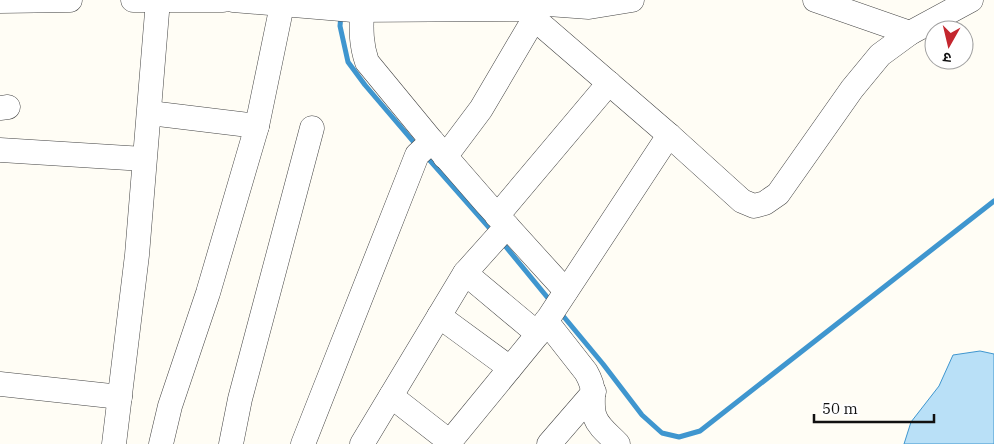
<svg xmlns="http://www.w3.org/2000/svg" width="994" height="444" font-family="'IBM Plex Serif','Noto Sans Devanagari',serif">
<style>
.water{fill:#b9e0f7;stroke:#3f96cf}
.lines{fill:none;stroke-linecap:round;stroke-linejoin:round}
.stream{stroke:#3f96cf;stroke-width:5}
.minor-casing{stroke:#444;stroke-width:25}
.minor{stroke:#fff;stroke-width:24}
</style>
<rect width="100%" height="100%" fill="#fffdf5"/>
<!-- water -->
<path class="water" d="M 980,351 L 994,354 L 994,444 L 904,444 L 911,422 L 939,386 L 953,355 Z"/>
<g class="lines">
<!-- stream -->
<g class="stream">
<path d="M 341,15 L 340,26 L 348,62 L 365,85 L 417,146"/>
<path d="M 426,156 L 493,232"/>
<path d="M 502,242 L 552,303"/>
<path d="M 559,311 L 603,364 L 642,415 L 662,433 L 679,437 L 700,431 L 994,201"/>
</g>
<!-- minor casing -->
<g class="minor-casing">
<g id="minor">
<path d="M 133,0 L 223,0"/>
<path d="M 233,0 L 353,10 L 523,9 L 548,4 L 558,0"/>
<path d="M 815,0 L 910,33"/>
<path d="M 0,1 L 70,0"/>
<path d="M 548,4 L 589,7 L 632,0"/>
<path d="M 523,9 L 669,135 L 742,201 L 754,206 L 765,203 L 778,194 L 852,89 L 880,55 L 910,33 L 971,0"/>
<path d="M 362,11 C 361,29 361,45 367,62 L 432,141 L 486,203 L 566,291"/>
<path d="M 0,108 L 8,107"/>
<path d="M 150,113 L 257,126"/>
<path d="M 0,150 L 144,159"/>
<path d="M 445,157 L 481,109 L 534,19"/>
<path d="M 497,216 L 609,83"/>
<path d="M 465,273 L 538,334"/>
<path d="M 439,316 L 510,368"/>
<path d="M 546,321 L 586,372 C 590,379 593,386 593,394 C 593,402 592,410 595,417 C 599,428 611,436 618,444"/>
<path d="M 0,384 L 120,397"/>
<path d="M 391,396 L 450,442"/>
<path d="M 114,444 L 137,255 L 158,0"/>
<path d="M 161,444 L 170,406 L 208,293 L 257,126 L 282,5"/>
<path d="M 231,444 L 240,399 L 312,128"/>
<path d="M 303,444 L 417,155 L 432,141"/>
<path d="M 362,444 L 465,273 L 507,226"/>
<path d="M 448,444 L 538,334 L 669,135"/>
<path d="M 549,444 L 594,392"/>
</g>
</g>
<!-- minor -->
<use href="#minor" class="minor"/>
</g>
<!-- north arrow -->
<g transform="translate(949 45) rotate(188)"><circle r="24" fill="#ffffff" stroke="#a0a0a0"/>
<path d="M0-4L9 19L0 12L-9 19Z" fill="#c4262e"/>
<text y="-8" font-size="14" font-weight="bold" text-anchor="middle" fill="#111111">उ</text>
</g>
<!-- scale -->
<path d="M814 414v8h120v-8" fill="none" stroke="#111111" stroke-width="2.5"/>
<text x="822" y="414" font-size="15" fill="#111111" stroke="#ffffff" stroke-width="4" paint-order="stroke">50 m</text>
</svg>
